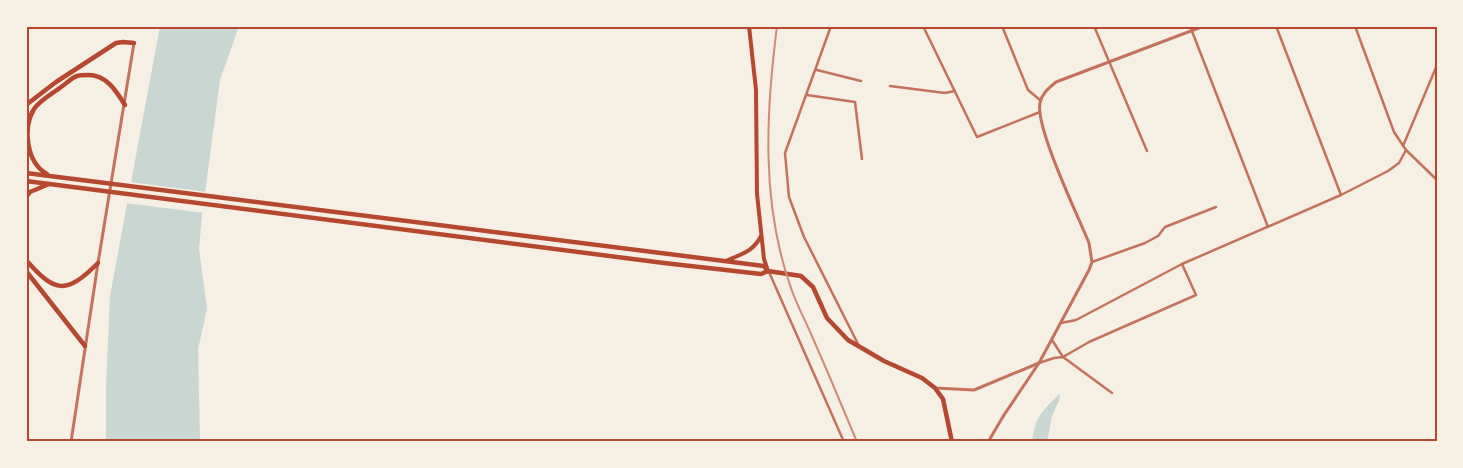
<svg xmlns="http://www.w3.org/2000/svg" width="1463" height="468" font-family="'Open Sans',sans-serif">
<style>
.water{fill:#c9d6d2}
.pier{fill:#f6efe4}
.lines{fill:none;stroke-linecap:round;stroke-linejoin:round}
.minor{stroke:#c5725c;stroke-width:2.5}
.tertiary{stroke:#c5725c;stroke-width:3}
.secondary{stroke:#b5482f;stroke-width:4}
.primary{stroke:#b5482f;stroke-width:4.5}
.rail{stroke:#cf8b77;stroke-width:2}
.neatline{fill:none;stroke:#b5482f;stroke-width:2}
</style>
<rect width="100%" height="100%" fill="#f6efe4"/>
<!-- water -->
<g class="water">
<path d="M 160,26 L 239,26 L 220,80 L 202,215 L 199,249 L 207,309 L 198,349 L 200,442 L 106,442 L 106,386 L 110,296 Z"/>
<path d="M 1060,393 L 1059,401 L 1052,416 L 1047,442 L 1032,442 C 1035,416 1043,411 1060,393 Z"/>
</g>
<!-- pier -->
<path class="pier" d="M 129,182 L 207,192 L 205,213 L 125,203 Z"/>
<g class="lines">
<!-- minor -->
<g class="minor">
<path d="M 831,26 L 785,153 L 789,197 L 804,237 L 859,346"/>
<path d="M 923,26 L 977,137 L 1040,112"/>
<path d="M 1002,26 L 1028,90 L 1040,100"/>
<path d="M 1094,26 L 1147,151"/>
<path d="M 1190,26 L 1268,227"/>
<path d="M 1276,26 L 1341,195"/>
<path d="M 1355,26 L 1394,132 L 1406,150 L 1437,180"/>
<path d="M 817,70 L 861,81"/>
<path d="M 890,86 L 945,93 L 955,91"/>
<path d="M 807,95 L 855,102 L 862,159"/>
<path d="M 1403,146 L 1437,65"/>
<path d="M 1092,262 L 1145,243 L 1158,236 L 1165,227 L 1216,207"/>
<path d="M 769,272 L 844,442"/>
<path d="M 1061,323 L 1076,320 L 1182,264 L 1341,195 L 1388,171 L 1399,163 L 1406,150"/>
<path d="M 1052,340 L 1063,357 L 1089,342 L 1196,295 L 1182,264"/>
<path d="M 1039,363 L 1054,358 L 1063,357 L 1112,393"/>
</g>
<!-- tertiary -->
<g class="tertiary">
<path d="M 935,388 L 974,390 L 1039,363"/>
<path d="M 71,442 L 98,263 L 134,43"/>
<path d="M 988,442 L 1004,415 L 1039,363 L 1089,270 L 1092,262 L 1089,243 C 1078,216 1035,127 1040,103 C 1042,93 1049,88 1056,82 L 1204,26"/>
</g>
<!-- secondary -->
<g class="secondary">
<path d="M 749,26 L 756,90 L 757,194 L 764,259 L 767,268"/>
<path d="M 726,261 C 741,254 753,252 761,236"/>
</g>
<!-- primary -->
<g class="primary">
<path d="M 26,105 L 56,82 L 116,43 L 123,42 L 134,43"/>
<path d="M 26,173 L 764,266 L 768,271"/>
<path d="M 47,174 C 27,163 22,129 34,109 C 40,100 52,94 61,87 C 66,84 71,78 77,76 C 80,75 85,75 88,75 C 107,75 116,91 125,105"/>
<path d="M 26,181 L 664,263 L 761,274 L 768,271"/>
<path d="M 26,197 L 30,192 L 49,184"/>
<path d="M 26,260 C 55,293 66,295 98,263"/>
<path d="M 26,271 L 85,346"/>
<path d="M 768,271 L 801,276 L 813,287 L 827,318 L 848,340 L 884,361 L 922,378 L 935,388 L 943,399 L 952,442"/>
</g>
<!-- rail -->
<path class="rail" d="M 777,26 C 766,112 761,202 790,285 C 795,302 804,317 811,334 C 827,370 842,406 857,442"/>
</g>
<!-- border -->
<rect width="1463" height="468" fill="none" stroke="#f6efe4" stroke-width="55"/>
<rect x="28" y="28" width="1408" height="412" class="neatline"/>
</svg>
